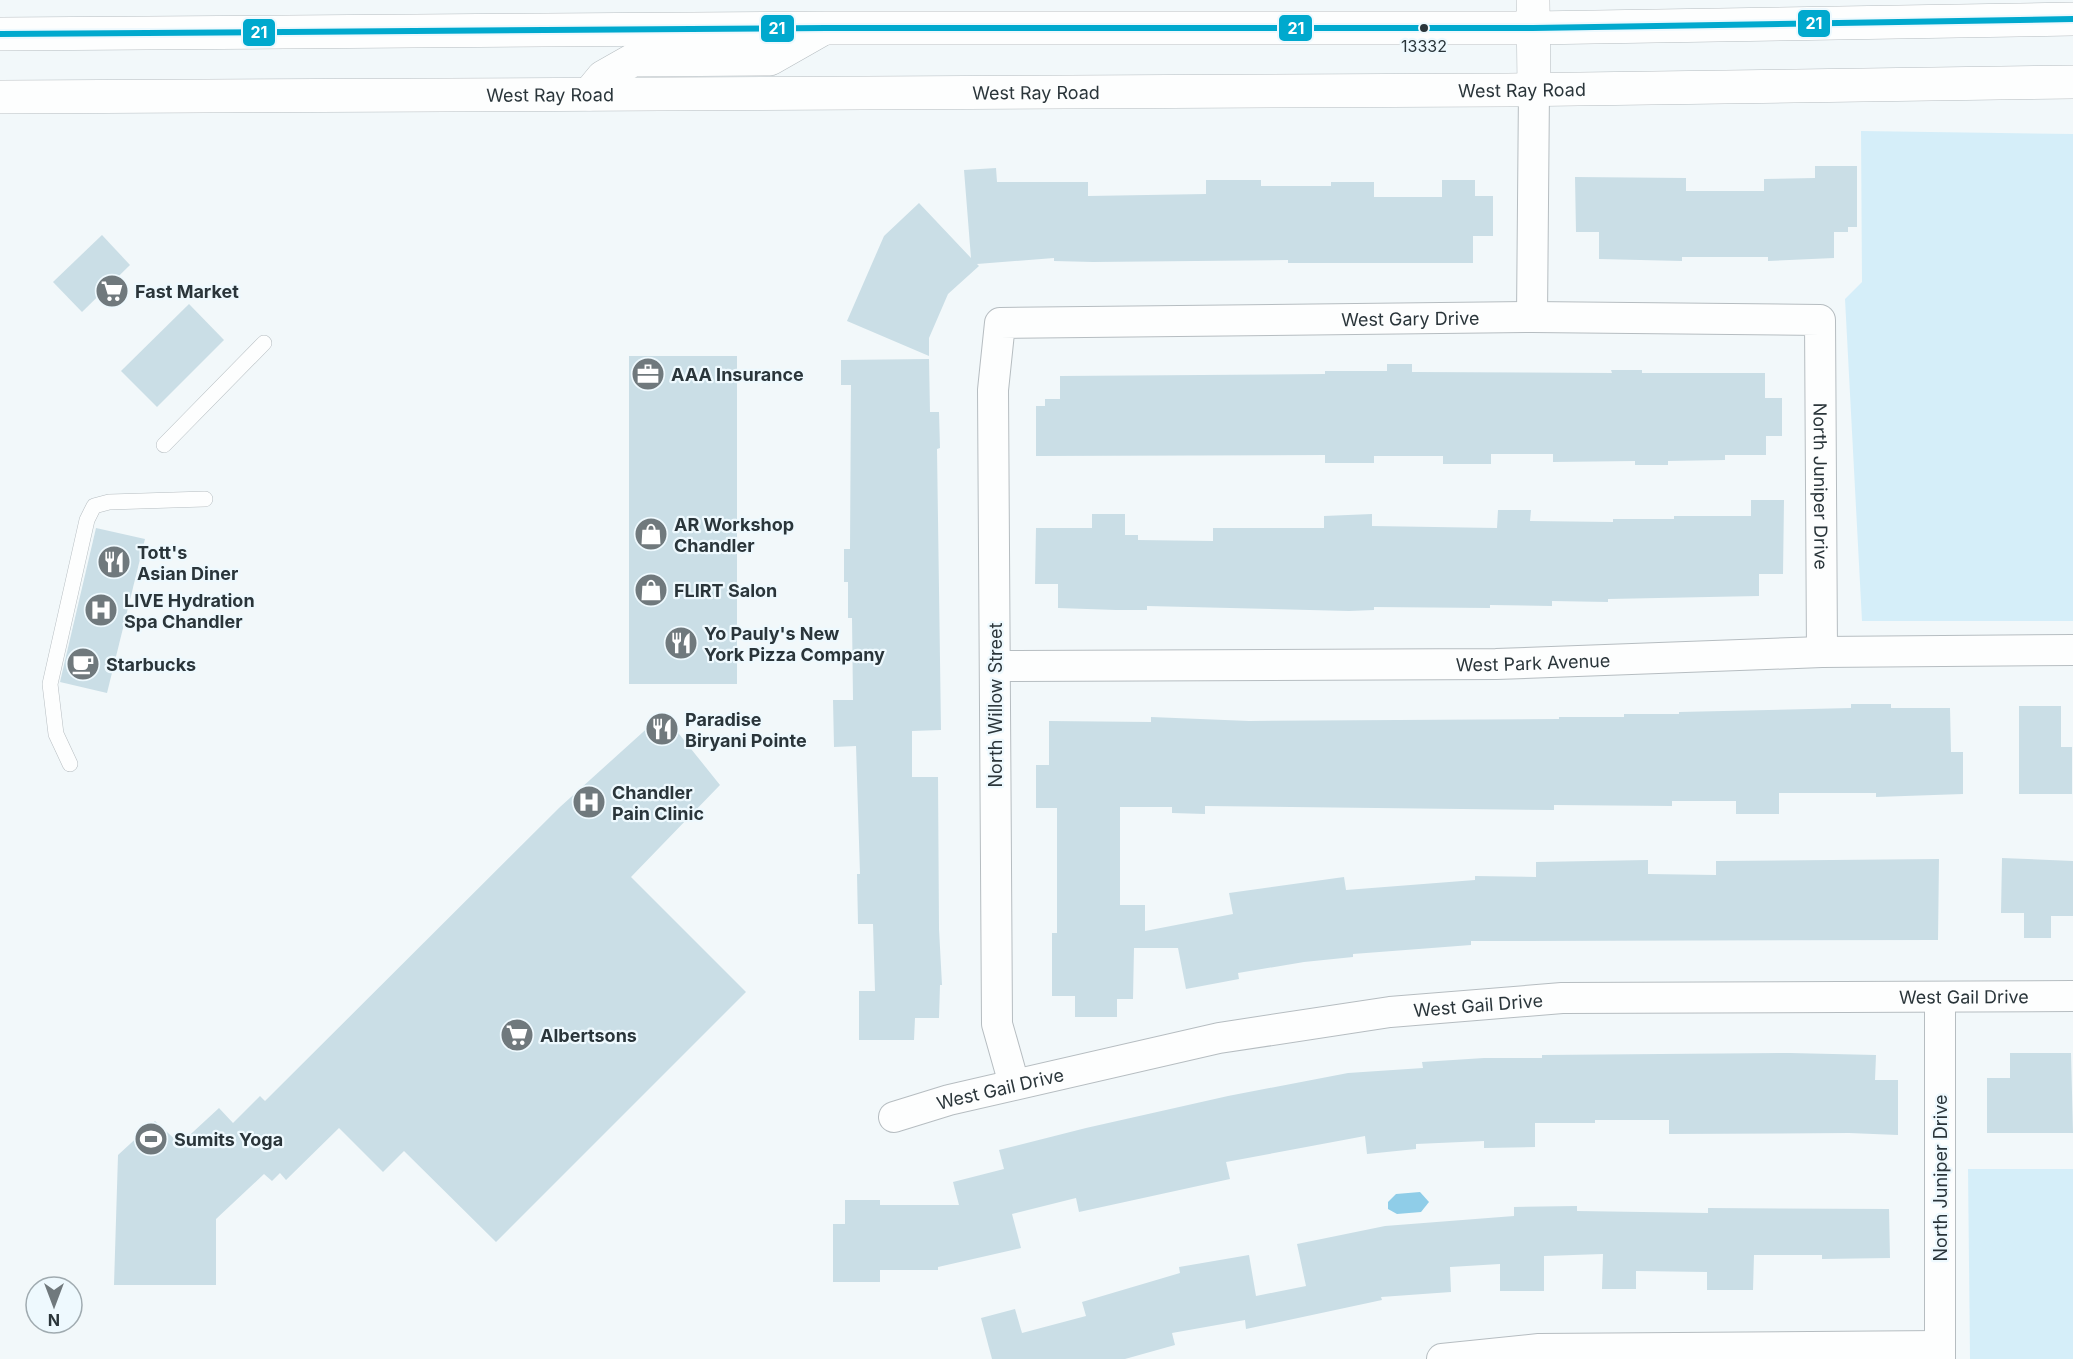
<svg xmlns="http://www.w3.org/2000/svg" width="2073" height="1359" font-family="Inter,sans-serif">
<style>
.green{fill:#d5eef9}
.water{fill:#8fcde8}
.building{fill:#cadee6}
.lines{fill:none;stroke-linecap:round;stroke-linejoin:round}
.lane-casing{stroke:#b6bdc1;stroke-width:16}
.street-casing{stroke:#b6bdc1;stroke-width:32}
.secondary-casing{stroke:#b6bdc1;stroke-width:34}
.primary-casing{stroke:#b6bdc1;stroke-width:34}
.lane{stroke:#fdfefe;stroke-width:15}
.street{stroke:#fdfefe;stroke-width:30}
.secondary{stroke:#fdfefe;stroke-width:33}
.primary{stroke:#fdfefe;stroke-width:33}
.bus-1-casing{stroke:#eef9fe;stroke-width:10}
.bus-1{stroke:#00a9ce;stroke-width:6}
.bus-dot{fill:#2a353a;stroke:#eef9fe;stroke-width:2}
.labels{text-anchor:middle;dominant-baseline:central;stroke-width:4.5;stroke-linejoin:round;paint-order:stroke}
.bus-label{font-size:16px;fill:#2a353a;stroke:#eef9fe}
.street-label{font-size:18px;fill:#2a353a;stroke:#eef9fe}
.poi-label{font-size:18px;font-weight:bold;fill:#2a353a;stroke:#eef9fe;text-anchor:start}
.line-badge{stroke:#eef9fe;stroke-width:2}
.badge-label{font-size:16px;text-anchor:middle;font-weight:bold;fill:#fff}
</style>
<rect width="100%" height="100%" fill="#f2f8fa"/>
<!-- green -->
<g class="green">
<path d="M 1861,131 L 2073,134 L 2073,621 L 1862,621 L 1845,299 L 1862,282 Z"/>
<path d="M 1968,1169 L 2073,1169 L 2073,1359 L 1970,1359 Z"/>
</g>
<!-- water -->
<path class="water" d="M 1420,1192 L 1429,1202 L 1421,1212 L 1397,1214 L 1388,1209 L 1388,1202 L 1396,1194 Z"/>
<!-- building -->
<g class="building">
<path d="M 1815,166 L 1857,166 L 1857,227 L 1848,227 L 1848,232 L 1834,232 L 1834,258 L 1768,261 L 1768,257 L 1682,257 L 1682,261 L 1599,259 L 1599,232 L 1576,232 L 1575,177 L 1686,178 L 1686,191 L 1764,191 L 1764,179 L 1815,178 Z"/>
<path d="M 996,168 L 997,182 L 1088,182 L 1088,196 L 1206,194 L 1206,180 L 1261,180 L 1261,186 L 1331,186 L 1331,182 L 1374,182 L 1374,197 L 1442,197 L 1442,180 L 1475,180 L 1475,196 L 1493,196 L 1493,236 L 1473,236 L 1473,263 L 1288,263 L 1288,260 L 1093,262 L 1054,261 L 1054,258 L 977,264 L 979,266 L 948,294 L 929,338 L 929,356 L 847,321 L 884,236 L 919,203 L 971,258 L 964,170 Z"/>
<path d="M 102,235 L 130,265 L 82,312 L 53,282 Z"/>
<path d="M 189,304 L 224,340 L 157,407 L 121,371 Z"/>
<rect x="629" y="356" width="108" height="328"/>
<path d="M 929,359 L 930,412 L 939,412 L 940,448 L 937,449 L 941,730 L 912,731 L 912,777 L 938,777 L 939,929 L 942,985 L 940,985 L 939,1018 L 915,1018 L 914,1040 L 859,1040 L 859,991 L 875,991 L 873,924 L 858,924 L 857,874 L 860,874 L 856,746 L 834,747 L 833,700 L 853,700 L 852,618 L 848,618 L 848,582 L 844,582 L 844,549 L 850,549 L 851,385 L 841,385 L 841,360 Z"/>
<path d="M 1387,364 L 1412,364 L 1412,372 L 1612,373 L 1611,370 L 1642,370 L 1642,373 L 1765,373 L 1765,398 L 1782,398 L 1782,436 L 1766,436 L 1766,455 L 1725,455 L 1725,460 L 1668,461 L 1668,465 L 1635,465 L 1635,461 L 1553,462 L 1553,454 L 1491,454 L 1491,464 L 1443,464 L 1443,456 L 1374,456 L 1374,463 L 1325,463 L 1325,455 L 1036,456 L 1036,406 L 1045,406 L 1045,399 L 1060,399 L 1060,376 L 1325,374 L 1325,371 L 1387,371 Z"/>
<path d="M 1751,500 L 1784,500 L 1783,574 L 1759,574 L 1759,596 L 1608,599 L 1608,602 L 1552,601 L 1552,606 L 1490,605 L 1490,608 L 1374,607 L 1374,610 L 1349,611 L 1147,606 L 1147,610 L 1116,610 L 1058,608 L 1058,584 L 1035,584 L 1036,528 L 1092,528 L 1092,514 L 1125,514 L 1125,535 L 1138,535 L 1138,540 L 1213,541 L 1213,528 L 1324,528 L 1324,516 L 1372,514 L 1372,526 L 1497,528 L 1498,510 L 1531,510 L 1530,521 L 1613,522 L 1613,519 L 1674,519 L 1674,516 L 1751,516 Z"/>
<path d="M 96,528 L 145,539 L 107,693 L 60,682 Z"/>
<path d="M 1851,704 L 1891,704 L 1891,708 L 1950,708 L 1951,752 L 1963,752 L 1963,794 L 1876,797 L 1876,793 L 1779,793 L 1779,814 L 1736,814 L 1736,801 L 1672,801 L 1672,806 L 1554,805 L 1554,810 L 1205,806 L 1205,814 L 1172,813 L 1172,807 L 1120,807 L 1120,905 L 1145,905 L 1145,931 L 1233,914 L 1229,893 L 1344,877 L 1346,890 L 1475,880 L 1475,876 L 1536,877 L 1536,862 L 1648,860 L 1648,874 L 1716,875 L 1716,861 L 1939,859 L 1938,940 L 1471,941 L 1471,945 L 1353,954 L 1353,957 L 1304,962 L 1238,973 L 1239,979 L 1186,989 L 1178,948 L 1134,948 L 1133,999 L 1117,999 L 1117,1017 L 1075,1017 L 1075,996 L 1052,996 L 1052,933 L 1057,933 L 1057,808 L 1036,808 L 1036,765 L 1049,765 L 1049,721 L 1151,722 L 1151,717 L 1249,721 L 1559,719 L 1559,717 L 1624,717 L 1624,714 L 1679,714 L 1679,712 L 1851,708 Z"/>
<path d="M 2019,706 L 2061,706 L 2061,747 L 2072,747 L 2072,794 L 2019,794 Z"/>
<path d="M 663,714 L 720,785 L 631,877 L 746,992 L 496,1242 L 404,1151 L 383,1172 L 339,1128 L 286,1180 L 280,1173 L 272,1181 L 264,1174 L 216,1219 L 216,1285 L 114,1285 L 118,1155 L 155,1121 L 180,1144 L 219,1108 L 233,1123 L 260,1096 L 265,1101 L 560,807 Z"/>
<path d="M 2002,858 L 2073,861 L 2073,916 L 2051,916 L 2051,938 L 2024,938 L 2024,913 L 2001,913 Z"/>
<path d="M 1790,1053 L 1876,1055 L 1875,1080 L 1898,1080 L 1898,1135 L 1849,1133 L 1669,1134 L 1669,1120 L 1595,1120 L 1595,1123 L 1535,1123 L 1535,1147 L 1484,1148 L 1484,1141 L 1416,1144 L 1416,1149 L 1367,1154 L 1365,1136 L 1226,1162 L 1230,1179 L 1079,1212 L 1076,1198 L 1012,1214 L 1021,1248 L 938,1267 L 938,1270 L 880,1270 L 880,1282 L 833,1282 L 833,1224 L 845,1224 L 845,1200 L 880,1200 L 880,1205 L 959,1205 L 953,1182 L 1004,1169 L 999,1150 L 1086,1128 L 1228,1096 L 1348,1073 L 1423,1068 L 1422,1062 L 1484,1058 L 1542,1058 L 1542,1055 Z"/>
<path d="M 2010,1053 L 2071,1053 L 2073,1133 L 1987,1133 L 1987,1078 L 2010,1078 Z"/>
<path d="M 1577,1206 L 1577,1211 L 1708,1213 L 1708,1208 L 1889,1209 L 1890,1258 L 1822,1259 L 1822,1255 L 1754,1255 L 1753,1290 L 1707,1290 L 1707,1272 L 1636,1271 L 1636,1289 L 1602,1289 L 1603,1254 L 1544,1256 L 1544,1291 L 1500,1291 L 1500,1264 L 1450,1267 L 1451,1292 L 1381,1297 L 1382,1300 L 1246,1329 L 1245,1320 L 1172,1333 L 1175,1345 L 1125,1359 L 992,1359 L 981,1318 L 1015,1309 L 1022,1333 L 1086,1316 L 1082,1302 L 1180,1273 L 1179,1267 L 1249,1255 L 1256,1296 L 1306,1286 L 1297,1244 L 1385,1226 L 1514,1216 L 1514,1207 Z"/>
</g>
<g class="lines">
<!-- lane casing -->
<g class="lane-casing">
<g id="lane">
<path d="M 164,445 L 264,343"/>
<path d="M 70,764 L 56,734 L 50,684 L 87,520 L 94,506 L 109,502 L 205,499"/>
</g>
</g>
<!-- street casing -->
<g class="street-casing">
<g id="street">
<path d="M 1532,317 L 1534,89"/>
<path id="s1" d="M 995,666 L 1496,664 L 1822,652 L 2073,650"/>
<path id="s2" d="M 1014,1084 L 997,1024 L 993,390 L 1000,323 L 1532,317 L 1820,320 L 1822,652"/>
<path id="s3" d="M 894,1117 L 949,1100 L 1219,1038 L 1390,1012 L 1562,998 L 2073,996"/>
<path d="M 1442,1359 L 1539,1349 L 1940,1346"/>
<path d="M 1940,1359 L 1940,997"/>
</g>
</g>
<!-- secondary casing -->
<g class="secondary-casing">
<path id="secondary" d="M 1533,0 L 1534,89"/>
</g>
<!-- primary casing -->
<g class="primary-casing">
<g id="primary">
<path d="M 0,34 L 826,28 L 1533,28 L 2073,19"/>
<path d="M 589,94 L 603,77 L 633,60 L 770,59 L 821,30"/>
<path id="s4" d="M 0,97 L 1507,90 L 2073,82"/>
</g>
</g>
<!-- lane -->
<use href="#lane" class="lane"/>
<!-- street -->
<use href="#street" class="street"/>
<!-- secondary -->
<use href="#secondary" class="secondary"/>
<!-- primary -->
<use href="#primary" class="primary"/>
<!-- bus-1 casing -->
<g class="bus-1-casing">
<path id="bus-1" d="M 0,34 L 826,28 L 1533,28 L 2073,19"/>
</g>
<!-- bus-1 -->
<use href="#bus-1" class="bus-1"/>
</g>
<!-- icons -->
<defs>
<g id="supermarket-disc" transform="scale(1.725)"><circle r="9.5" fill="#70797d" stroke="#eef9fe"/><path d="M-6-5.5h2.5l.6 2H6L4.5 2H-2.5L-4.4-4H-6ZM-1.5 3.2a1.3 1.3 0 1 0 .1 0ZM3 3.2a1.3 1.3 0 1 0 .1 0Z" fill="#fff"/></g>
<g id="office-disc" transform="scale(1.725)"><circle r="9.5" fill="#70797d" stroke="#eef9fe"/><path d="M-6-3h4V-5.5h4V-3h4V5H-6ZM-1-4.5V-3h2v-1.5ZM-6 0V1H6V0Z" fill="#fff"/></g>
<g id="shop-disc" transform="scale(1.725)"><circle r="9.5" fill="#70797d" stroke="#eef9fe"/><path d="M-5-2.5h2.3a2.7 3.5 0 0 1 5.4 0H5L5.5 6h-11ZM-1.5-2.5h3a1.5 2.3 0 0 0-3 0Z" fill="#fff"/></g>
<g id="restaurant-disc" transform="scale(1.725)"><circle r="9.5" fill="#70797d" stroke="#eef9fe"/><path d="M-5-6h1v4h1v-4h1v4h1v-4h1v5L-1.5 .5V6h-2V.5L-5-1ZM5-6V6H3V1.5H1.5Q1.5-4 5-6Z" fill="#fff"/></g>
<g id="hospital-disc" transform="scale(1.725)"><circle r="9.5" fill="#70797d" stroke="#eef9fe"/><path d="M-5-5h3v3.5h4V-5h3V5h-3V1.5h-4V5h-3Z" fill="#fff"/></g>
<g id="cafe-disc" transform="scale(1.725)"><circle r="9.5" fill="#70797d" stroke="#eef9fe"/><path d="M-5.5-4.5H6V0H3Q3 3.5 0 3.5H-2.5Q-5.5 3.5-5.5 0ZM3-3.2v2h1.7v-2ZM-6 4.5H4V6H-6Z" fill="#fff"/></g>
<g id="stadium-disc" transform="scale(1.725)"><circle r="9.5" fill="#70797d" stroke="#eef9fe"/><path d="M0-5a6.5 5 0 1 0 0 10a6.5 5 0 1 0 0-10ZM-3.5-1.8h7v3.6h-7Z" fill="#fff"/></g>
</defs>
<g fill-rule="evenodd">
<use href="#supermarket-disc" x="112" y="291"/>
<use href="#office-disc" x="648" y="374"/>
<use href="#shop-disc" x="651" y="534"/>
<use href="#restaurant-disc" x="114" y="562"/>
<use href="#shop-disc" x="651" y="590"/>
<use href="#hospital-disc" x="101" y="610"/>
<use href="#restaurant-disc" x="681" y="643"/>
<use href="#cafe-disc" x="83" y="664"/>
<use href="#restaurant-disc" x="662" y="729"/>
<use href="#hospital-disc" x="589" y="802"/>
<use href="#supermarket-disc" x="517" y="1035"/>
<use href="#stadium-disc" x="151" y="1139"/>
</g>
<!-- markers -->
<circle class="bus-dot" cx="1424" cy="28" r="5"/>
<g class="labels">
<!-- bus labels -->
<g class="bus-label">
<text x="1424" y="46">13332</text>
</g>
<!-- street labels -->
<g class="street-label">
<text stroke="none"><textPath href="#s4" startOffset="1522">West Ray Road</textPath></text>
<text stroke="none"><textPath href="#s4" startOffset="1036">West Ray Road</textPath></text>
<text stroke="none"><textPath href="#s4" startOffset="550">West Ray Road</textPath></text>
<text stroke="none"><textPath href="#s2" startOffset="1174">West Gary Drive</textPath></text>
<text stroke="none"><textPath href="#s2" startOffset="1750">North Juniper Drive</textPath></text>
<text stroke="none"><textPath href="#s1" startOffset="538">West Park Avenue</textPath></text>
<text transform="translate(995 705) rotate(-90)">North Willow Street</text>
<text stroke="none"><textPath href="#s3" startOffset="1082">West Gail Drive</textPath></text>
<text stroke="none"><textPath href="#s3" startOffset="596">West Gail Drive</textPath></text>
<text stroke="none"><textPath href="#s3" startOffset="110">West Gail Drive</textPath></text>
<text transform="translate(1940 1178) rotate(-90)">North Juniper Drive</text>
</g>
<!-- poi labels -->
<g class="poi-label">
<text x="135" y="291">Fast Market</text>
<text x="671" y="374">AAA Insurance</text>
<text x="674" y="524">AR Workshop<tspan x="674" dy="21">Chandler</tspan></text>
<text x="137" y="552">Tott's<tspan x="137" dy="21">Asian Diner</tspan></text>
<text x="674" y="590">FLIRT Salon</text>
<text x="124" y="600">LIVE Hydration<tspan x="124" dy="21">Spa Chandler</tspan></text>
<text x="704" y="633">Yo Pauly's New<tspan x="704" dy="21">York Pizza Company</tspan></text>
<text x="106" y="664">Starbucks</text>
<text x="685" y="719">Paradise<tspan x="685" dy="21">Biryani Pointe</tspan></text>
<text x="612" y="792">Chandler<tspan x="612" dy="21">Pain Clinic</tspan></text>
<text x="540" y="1035">Albertsons</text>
<text x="174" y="1139">Sumits Yoga</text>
</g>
</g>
<g class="line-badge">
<rect x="1797" y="9" width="34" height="29" rx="6" fill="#00a9ce"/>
<rect x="1278" y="14" width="35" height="28" rx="6" fill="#00a9ce"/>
<rect x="760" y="14" width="35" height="29" rx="6" fill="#00a9ce"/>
<rect x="242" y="18" width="34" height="29" rx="6" fill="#00a9ce"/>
</g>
<g class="badge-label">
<text x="1814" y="29">21</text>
<text x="1296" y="34">21</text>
<text x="777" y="34">21</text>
<text x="259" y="38">21</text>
</g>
<!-- north arrow -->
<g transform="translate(54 1305) rotate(180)"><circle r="28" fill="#eef9fe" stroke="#a0abb0" stroke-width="1.5"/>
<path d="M0-4.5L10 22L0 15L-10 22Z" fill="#70797d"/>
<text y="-9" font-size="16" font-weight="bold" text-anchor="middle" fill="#2a353a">N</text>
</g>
</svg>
